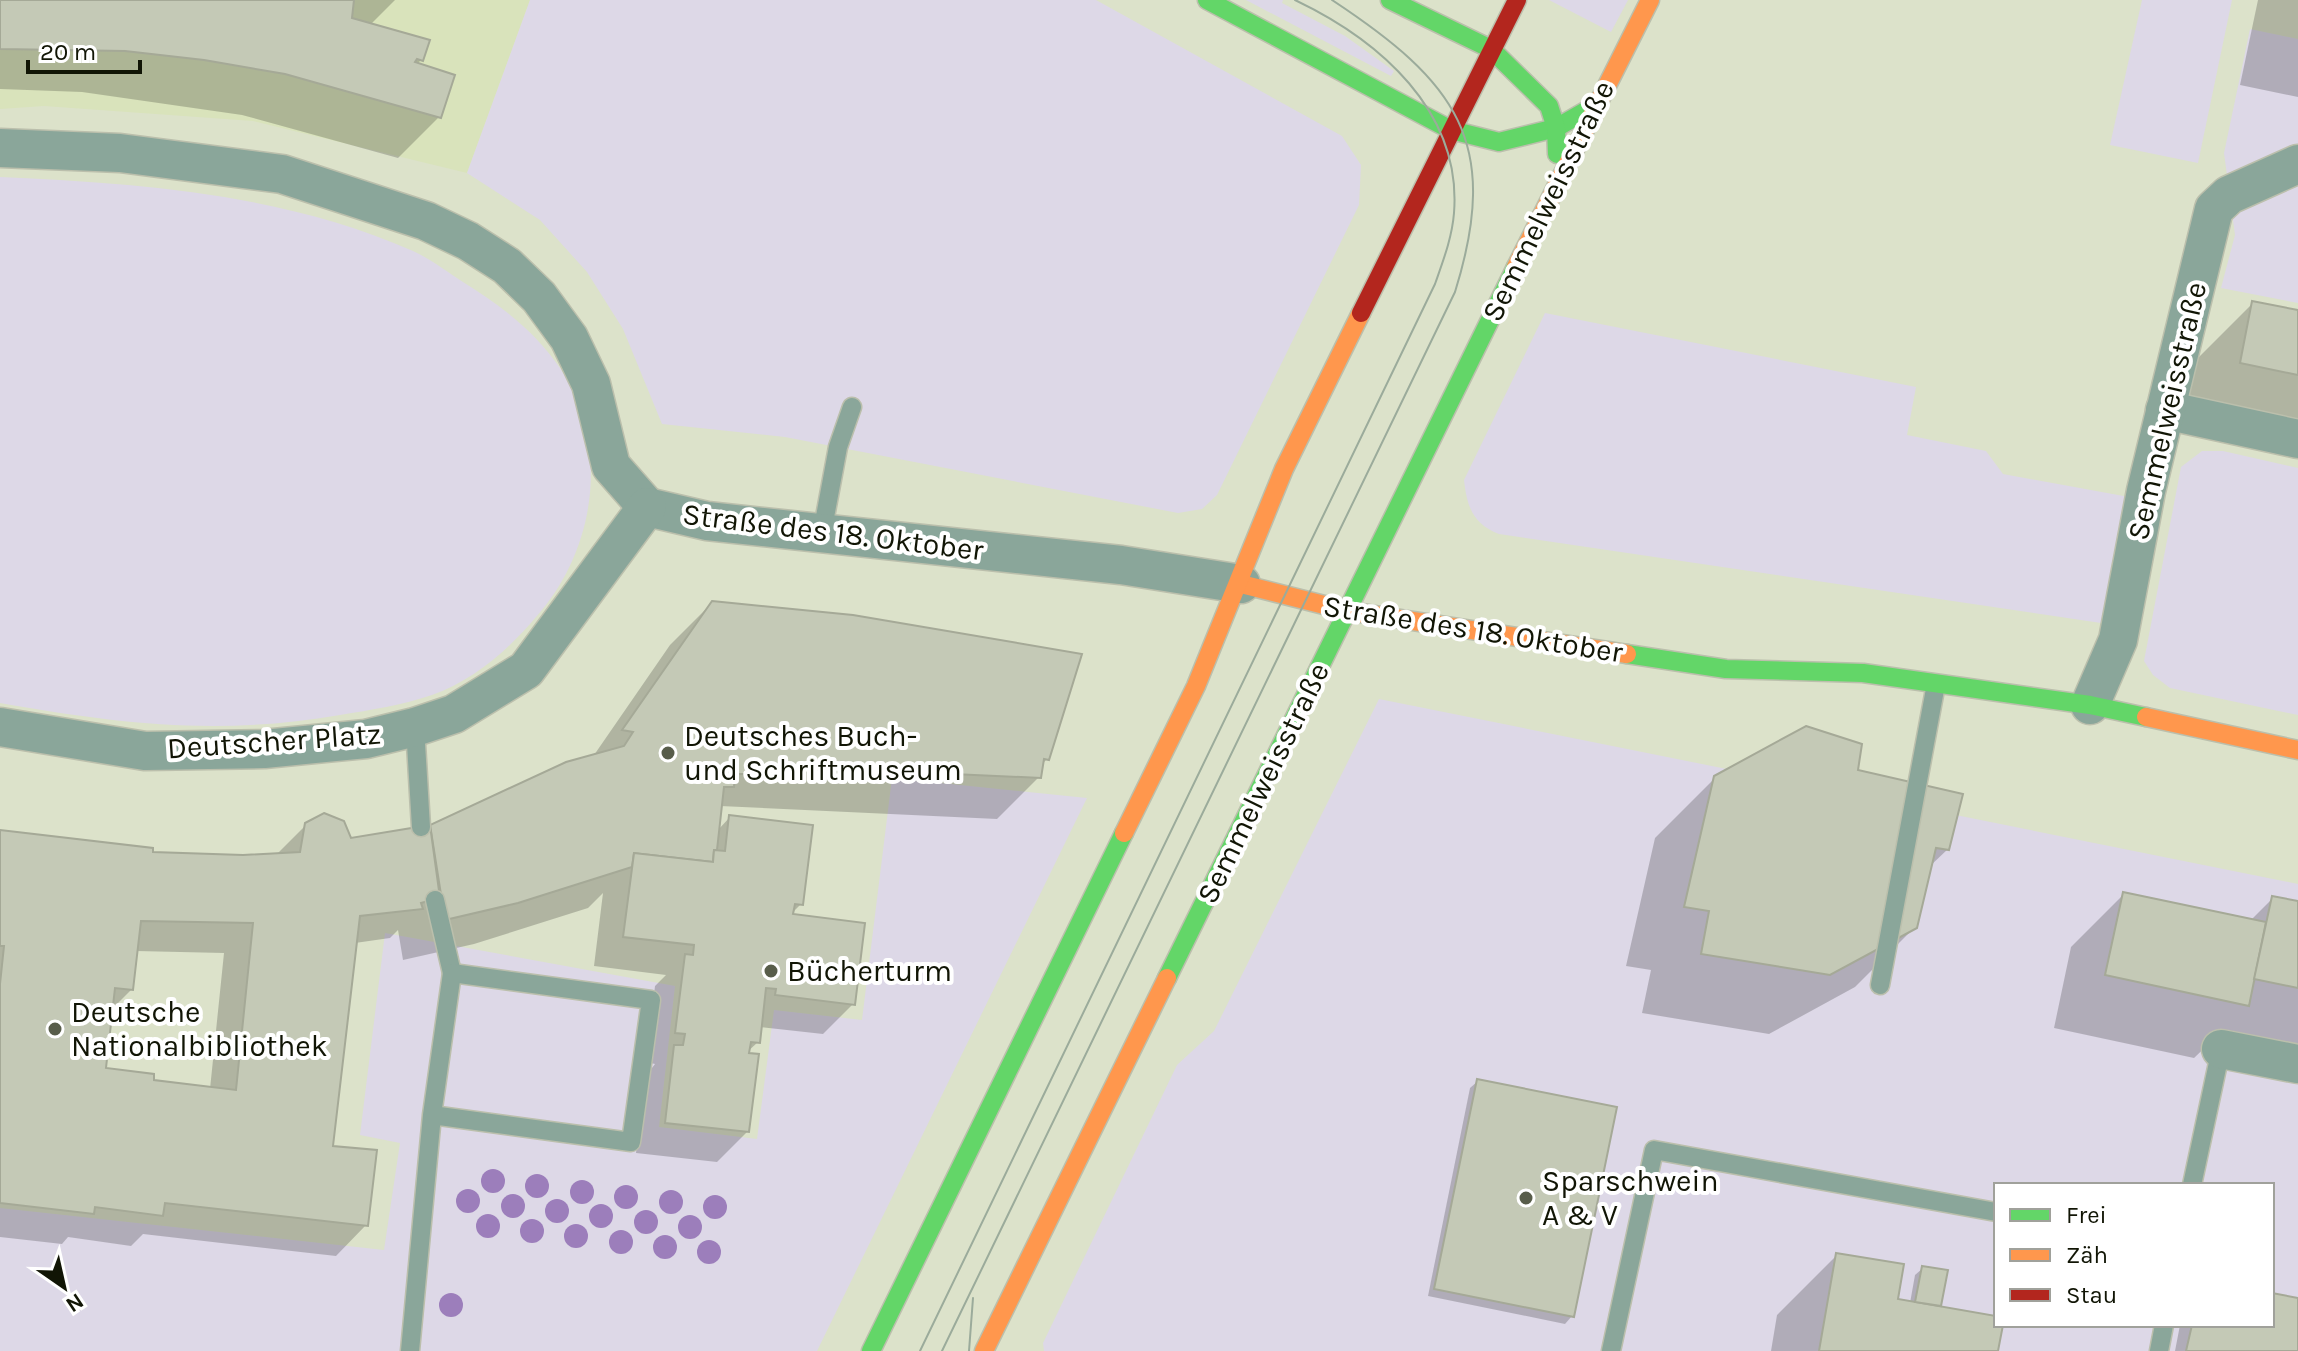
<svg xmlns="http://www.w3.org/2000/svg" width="2298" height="1351" font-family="Karla,sans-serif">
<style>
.built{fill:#d9e3bb}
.green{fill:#ddd8e7;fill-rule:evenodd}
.shadow{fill:#0003;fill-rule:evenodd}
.building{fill:#c4c9b6;stroke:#a5a997;stroke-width:2;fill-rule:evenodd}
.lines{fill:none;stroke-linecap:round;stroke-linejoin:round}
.lane-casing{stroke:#bbbfac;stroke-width:21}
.street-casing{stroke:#bbbfac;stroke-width:41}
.fast-casing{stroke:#bbbfac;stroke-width:21}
.slow-casing{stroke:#bbbfac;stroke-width:21}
.jam-casing{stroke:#bbbfac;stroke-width:21}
.lane{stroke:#8aa69a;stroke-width:18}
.street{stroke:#8aa69a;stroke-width:38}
.fast{stroke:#63d668;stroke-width:18}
.slow{stroke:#ff974d;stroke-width:18}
.jam{stroke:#b3261e;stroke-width:18}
.tram{stroke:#9bab9b;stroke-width:2}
.tree{fill:#9c7ebb}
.poi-dot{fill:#585d4a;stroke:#fff;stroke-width:3}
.labels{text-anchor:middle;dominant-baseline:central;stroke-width:8;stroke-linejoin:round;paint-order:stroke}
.street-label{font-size:30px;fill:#111505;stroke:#fff}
.poi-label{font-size:30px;fill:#111505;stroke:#fff;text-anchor:start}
</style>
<rect width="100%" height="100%" fill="#dce2ca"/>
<!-- built -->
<path class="built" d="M 0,0 L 530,0 L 467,173 L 253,121 L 44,106 L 0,109 Z"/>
<!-- green -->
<g class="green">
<path d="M 530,0 L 1096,0 L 1342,136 L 1361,165 L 1359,205 L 1217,495 L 1202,509 L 1178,513 L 785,437 L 662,424 L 623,329 L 587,272 L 540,220 L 467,173 Z"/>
<path d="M 1246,0 L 1283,0 L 1282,3 L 1345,36 L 1394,71 L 1391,76 Z"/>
<path d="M 1549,0 L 1628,0 L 1611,32 Z"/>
<path d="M 2142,0 L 2232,0 L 2198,163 L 2110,145 Z"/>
<path d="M 2250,29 L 2298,39 L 2298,303 L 2221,288 L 2235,235 L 2224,153 Z"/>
<path d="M 0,177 C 139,183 284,194 413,251 C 431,259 447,272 463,282 C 500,305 535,331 560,368 C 611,446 596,550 536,617 C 508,650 474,680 432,695 C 402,705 371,710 340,715 C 218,736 120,724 0,703 Z"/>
<path d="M 1545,313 L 1916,387 L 1907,435 L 1986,451 L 2003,474 L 2129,497 L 2101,623 L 1499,534 C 1473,524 1467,507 1464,480 Z"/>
<path d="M 2202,451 L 2223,451 L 2298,468 L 2298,715 L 2170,688 L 2153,675 L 2144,661 L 2181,467 Z"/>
<path d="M 1379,699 L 2298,884 L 2298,1351 L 1044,1351 L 1043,1343 L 1177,1065 L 1214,1031 ZM 1996,1185 L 2272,1185 L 2272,1325 L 1996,1325 Z"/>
<path d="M 892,778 L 1087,798 L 817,1351 L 0,1351 L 0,1208 L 384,1250 L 400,1143 L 360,1135 L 385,933 L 675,986 L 659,1127 L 757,1139 L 774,1010 L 862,1020 Z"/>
</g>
<!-- shadow -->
<g class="shadow">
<path d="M 0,0 L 395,0 L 370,25 L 421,60 L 416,65 L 439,117 L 398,158 L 242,115 L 82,92 L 0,89 Z"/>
<path d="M 2258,0 L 2298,0 L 2298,97 L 2240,85 Z"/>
<path d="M 2253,303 L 2298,312 L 2298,446 L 2181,422 L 2193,363 Z"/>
<path d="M 712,603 L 1047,759 L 1041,765 L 1039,777 L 997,819 L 720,806 L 718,830 L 730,817 L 801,904 L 789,916 L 853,1004 L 823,1034 L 760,1027 L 758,1042 L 745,1054 L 747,1132 L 717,1162 L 636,1153 L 645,1077 L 655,1064 L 646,1062 L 655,986 L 666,975 L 594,966 L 603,893 L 588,908 L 474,944 L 403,960 L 398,930 L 390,938 L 355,943 L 330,1147 L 366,1225 L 336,1256 L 143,1234 L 131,1246 L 68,1237 L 62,1244 L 0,1237 L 0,832 L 151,854 L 243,857 L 276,855 L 306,825 L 350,841 L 431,827 L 592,758 L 670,645 ZM 136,951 L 224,953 L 210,1089 L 152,1082 L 104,1070 L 111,1010 L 131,990 Z"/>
<path d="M 1715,778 L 1948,849 L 1929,867 L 1915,927 L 1855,987 L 1769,1034 L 1642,1013 L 1651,970 L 1626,966 L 1655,838 Z"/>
<path d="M 2124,894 L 2250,921 L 2273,898 L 2298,903 L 2298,1051 L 2218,1035 L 2194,1058 L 2054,1028 L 2071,947 Z"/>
<path d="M 1478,1081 L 1572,1316 L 1565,1324 L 1428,1296 L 1470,1088 Z"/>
<path d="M 1837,1255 L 1896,1300 L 1910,1303 L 1915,1275 L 1923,1268 L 1939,1305 L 1937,1308 L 1996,1318 L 1996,1325 L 2001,1325 L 1996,1351 L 1771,1351 L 1777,1315 Z"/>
<path d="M 2272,1295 L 2298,1300 L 2298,1351 L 2175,1351 L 2180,1325 L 2272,1325 Z"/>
</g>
<!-- building -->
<g class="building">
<path d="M 0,0 L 354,0 L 352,18 L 430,40 L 423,61 L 417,59 L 415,62 L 455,75 L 441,118 L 285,74 L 204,60 L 125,51 L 0,49 Z"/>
<path d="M 2252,301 L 2298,310 L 2298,375 L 2240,363 Z"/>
<path d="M 712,601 L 853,615 L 1082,654 L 1049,760 L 1044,759 L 1041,778 L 756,765 L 756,774 L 735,774 L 734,787 L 724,787 L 717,850 L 714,850 L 713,862 L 634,853 L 632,867 L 518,903 L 445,920 L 430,825 L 566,762 L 624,746 L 633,732 L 622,730 Z"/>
<path d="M 1806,726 L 1862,744 L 1858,770 L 1963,794 L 1949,850 L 1936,848 L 1917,928 L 1830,975 L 1701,954 L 1709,911 L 1684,907 L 1714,776 Z"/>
<path d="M 324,813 L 344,821 L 351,838 L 430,825 L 440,898 L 421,903 L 423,909 L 360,916 L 333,1146 L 377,1150 L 368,1226 L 165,1203 L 163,1216 L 95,1207 L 94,1214 L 0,1203 L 0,984 L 4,946 L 0,946 L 0,830 L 153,848 L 153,852 L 243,855 L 300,852 L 305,823 ZM 141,921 L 253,923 L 236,1090 L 154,1080 L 154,1074 L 106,1068 L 115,988 L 133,990 Z"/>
<path d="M 729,815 L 813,825 L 803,905 L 795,904 L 793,914 L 865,923 L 855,1005 L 775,995 L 776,989 L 766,988 L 760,1043 L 751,1042 L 749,1053 L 759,1054 L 749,1132 L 665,1123 L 674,1045 L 683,1045 L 685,1034 L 675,1033 L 685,954 L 693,955 L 694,945 L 623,937 L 634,853 L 713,862 L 714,850 L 725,851 Z"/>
<path d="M 2123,892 L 2266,922 L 2249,1006 L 2105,975 Z"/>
<path d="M 2272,896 L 2298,901 L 2298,988 L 2254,979 Z"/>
<path d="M 1477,1079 L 1617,1107 L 1574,1317 L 1434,1289 Z"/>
<path d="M 1836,1253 L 1904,1264 L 1898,1299 L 1996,1316 L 1996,1325 L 2003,1325 L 1998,1351 L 1819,1351 Z"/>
<path d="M 1922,1266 L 1948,1270 L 1941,1306 L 1915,1302 Z"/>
<path d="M 2272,1293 L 2298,1298 L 2298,1351 L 2186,1351 L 2192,1325 L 2272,1325 Z"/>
</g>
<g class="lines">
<!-- lane casing -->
<g class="lane-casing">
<g id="lane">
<path d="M 822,533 L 838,447 L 852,407"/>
<path d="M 415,727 L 421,827"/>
<path d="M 435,900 L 452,973"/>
<path d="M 1880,985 L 1936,684"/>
<path d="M 2192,1185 L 2221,1049"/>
<path d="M 410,1351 L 432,1115 L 452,973 L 651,1000 L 631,1142 L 432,1115"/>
<path d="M 1611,1351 L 1654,1150 L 1996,1212"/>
<path d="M 2159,1351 L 2164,1325"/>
</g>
</g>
<!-- street casing -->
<g class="street-casing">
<g id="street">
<path d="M 0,148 L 120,153 L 282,174 L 426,221 L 468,241 L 507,266 L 539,297 L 569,338 L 591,384 L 611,466 L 647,507"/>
<path d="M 2165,410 L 2298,439"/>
<path d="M 647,507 L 707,521 L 1121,565 L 1241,584"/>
<path d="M 2090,705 L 2118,640 L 2146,491 L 2214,209 L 2229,195 L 2298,164"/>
<path d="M 0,727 L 145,751 L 264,749 L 366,739 L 415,727 L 454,714 L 526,670 L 647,507"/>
<path d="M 2221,1049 L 2298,1064"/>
</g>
</g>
<!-- fast casing -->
<g class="fast-casing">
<g id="fast">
<path d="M 1207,0 L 1451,130 L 1499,142 L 1556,128 L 1596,105"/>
<path d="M 1390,0 L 1491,49 L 1549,106 L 1556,128 L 1557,154"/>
<path d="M 1627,654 L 1726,669 L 1863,673 L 2090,705 L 2146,717"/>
<path d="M 1167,978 L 1516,267"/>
<path d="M 871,1351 L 1124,833"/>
</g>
</g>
<!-- slow casing -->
<g class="slow-casing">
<g id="slow">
<path d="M 1516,267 L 1650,0"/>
<path d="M 1241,584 L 1348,611 L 1627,654"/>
<path d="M 2146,717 L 2298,750"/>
<path d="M 1124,833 L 1196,686 L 1284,469 L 1361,313"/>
<path d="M 984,1351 L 1167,978"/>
</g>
</g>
<!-- jam casing -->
<g class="jam-casing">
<path id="jam" d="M 1361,313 L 1517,0"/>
</g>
<!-- lane -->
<use href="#lane" class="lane"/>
<!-- street -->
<use href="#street" class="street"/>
<!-- fast -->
<use href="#fast" class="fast"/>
<!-- slow -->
<use href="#slow" class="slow"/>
<!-- jam -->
<use href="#jam" class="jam"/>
<!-- tram -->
<g class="tram">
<path d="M 920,1351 L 1435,284 C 1443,261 1452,238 1454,213 C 1462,111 1379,40 1295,0"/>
<path d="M 942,1351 L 1455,292 C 1502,141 1456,82 1332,0"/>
<path d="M 969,1351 L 973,1298"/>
</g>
</g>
<!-- trees -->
<g class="tree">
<circle cx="493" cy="1181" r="12"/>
<circle cx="537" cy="1186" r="12"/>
<circle cx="582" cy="1192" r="12"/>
<circle cx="626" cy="1197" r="12"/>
<circle cx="468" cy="1201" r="12"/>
<circle cx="671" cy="1202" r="12"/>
<circle cx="513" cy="1206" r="12"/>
<circle cx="715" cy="1207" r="12"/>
<circle cx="557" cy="1211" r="12"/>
<circle cx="601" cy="1216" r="12"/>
<circle cx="646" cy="1222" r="12"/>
<circle cx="488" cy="1226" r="12"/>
<circle cx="690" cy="1227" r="12"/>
<circle cx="532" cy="1231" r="12"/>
<circle cx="576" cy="1236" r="12"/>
<circle cx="621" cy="1242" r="12"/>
<circle cx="665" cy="1247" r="12"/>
<circle cx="709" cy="1252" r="12"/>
<circle cx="451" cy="1305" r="12"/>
</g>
<!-- markers -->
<g class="poi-dot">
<circle cx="668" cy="753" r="8"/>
<circle cx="771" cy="971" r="8"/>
<circle cx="55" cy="1029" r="8"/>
<circle cx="1526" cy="1198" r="8"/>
</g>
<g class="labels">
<!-- street labels -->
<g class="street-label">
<text transform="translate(1548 201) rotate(-64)">Semmelweisstraße</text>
<text transform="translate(2167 411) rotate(-77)">Semmelweisstraße</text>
<text transform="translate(833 532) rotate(7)">Straße des 18. Oktober</text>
<text transform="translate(1473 629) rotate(9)">Straße des 18. Oktober</text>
<text transform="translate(274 741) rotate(-4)">Deutscher Platz</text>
<text transform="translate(1263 783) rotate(-64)">Semmelweisstraße</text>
</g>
<!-- poi labels -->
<g class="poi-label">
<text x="684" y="736">Deutsches Buch-<tspan x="684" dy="34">und Schriftmuseum</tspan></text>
<text x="787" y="971">Bücherturm</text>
<text x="71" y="1012">Deutsche<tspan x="71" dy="34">Nationalbibliothek</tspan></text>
<text x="1542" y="1181">Sparschwein<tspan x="1542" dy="34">A &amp; V</tspan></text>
</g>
</g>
<!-- legend -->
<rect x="1994" y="1183" width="280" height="144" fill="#ffffff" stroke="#a0a19b" stroke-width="2"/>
<rect x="2010" y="1209" width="40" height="12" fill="#63d668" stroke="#a0a19b" stroke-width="2"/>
<text x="2066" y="1223" font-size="24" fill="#111505">Frei</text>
<rect x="2010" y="1249" width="40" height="12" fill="#ff974d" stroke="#a0a19b" stroke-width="2"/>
<text x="2066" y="1263" font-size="24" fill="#111505">Zäh</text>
<rect x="2010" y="1289" width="40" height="12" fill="#b3261e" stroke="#a0a19b" stroke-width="2"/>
<text x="2066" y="1303" font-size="24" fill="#111505">Stau</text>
<!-- north arrow -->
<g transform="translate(64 1287) rotate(146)" stroke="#ffffff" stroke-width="6" paint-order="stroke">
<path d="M0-6L14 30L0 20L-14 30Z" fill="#111505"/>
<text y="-12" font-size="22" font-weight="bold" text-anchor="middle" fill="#111505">N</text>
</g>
<!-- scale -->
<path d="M28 60v12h112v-12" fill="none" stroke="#111505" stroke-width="4"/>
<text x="40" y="60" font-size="24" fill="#111505" stroke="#ffffff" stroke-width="6" paint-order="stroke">20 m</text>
</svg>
